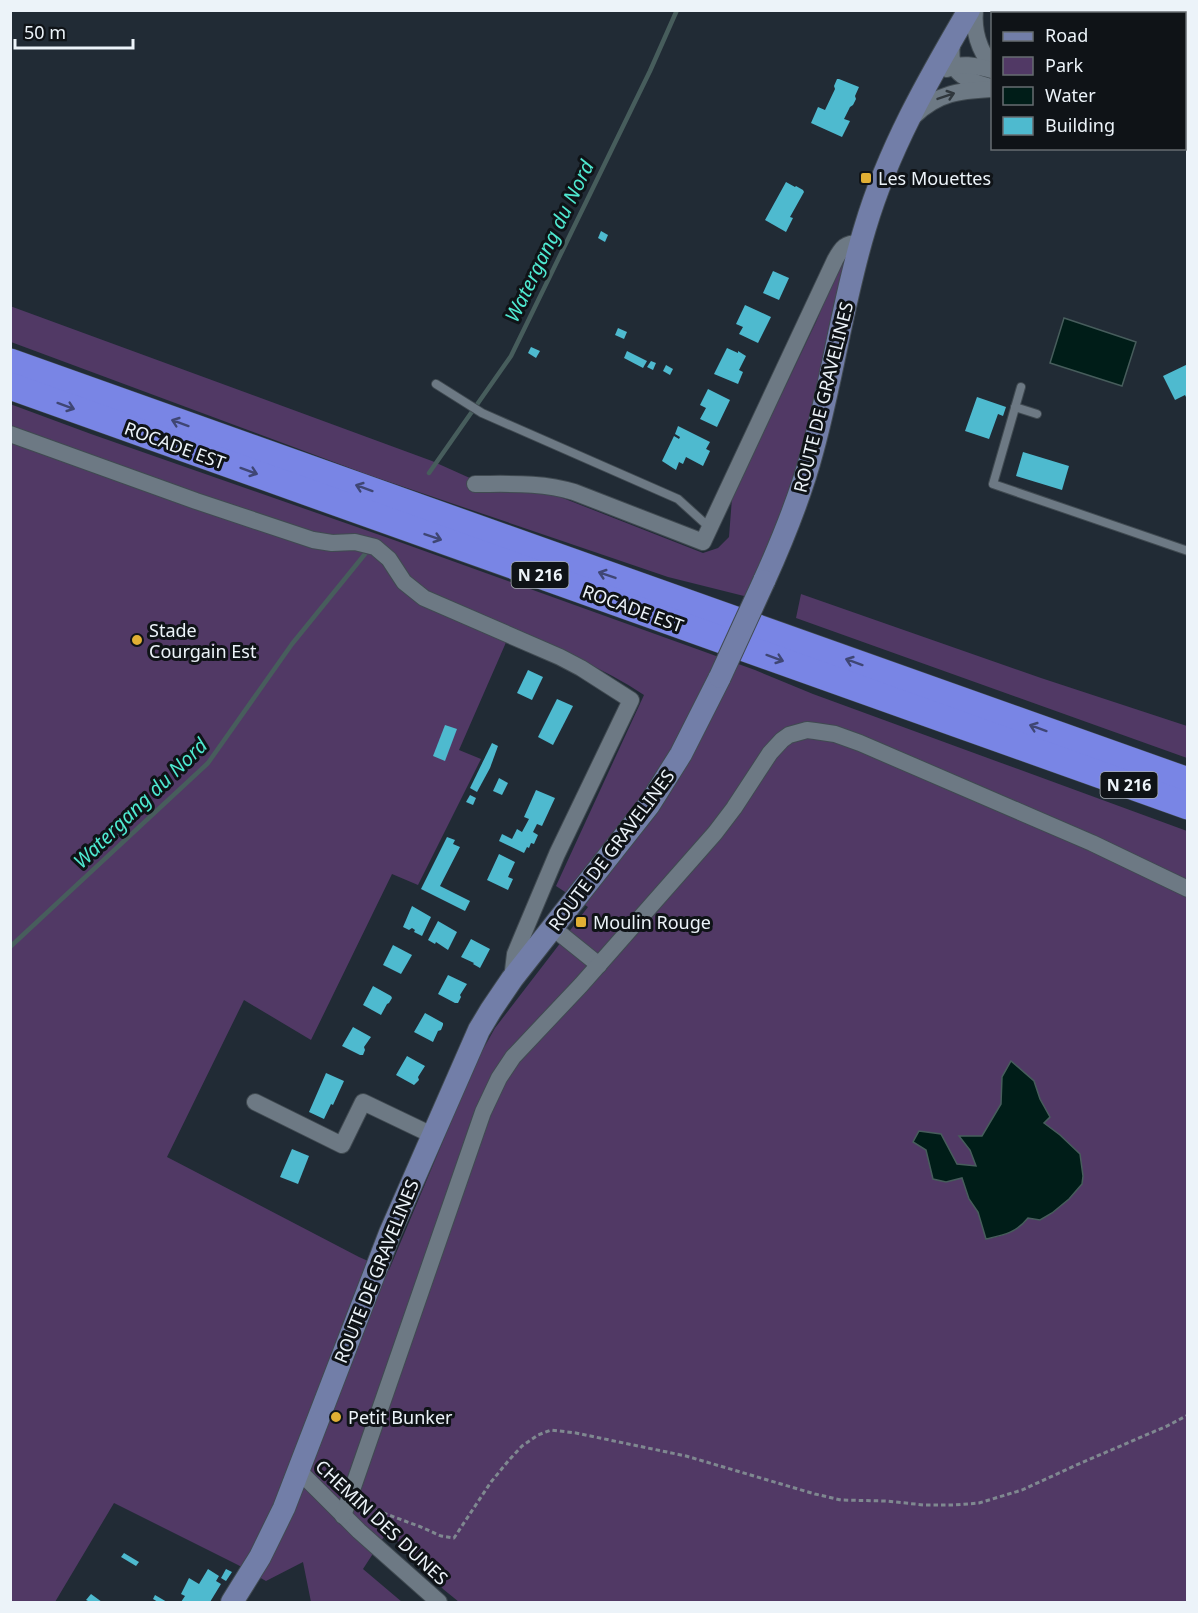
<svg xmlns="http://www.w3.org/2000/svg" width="1198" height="1613" font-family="'Noto Sans',sans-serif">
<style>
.green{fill:#513965;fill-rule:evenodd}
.water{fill:#001d18;stroke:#475d5c;stroke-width:1.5}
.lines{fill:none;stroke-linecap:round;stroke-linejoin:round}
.stream{stroke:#475d5c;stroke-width:4.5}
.building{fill:#4ebacf}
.service-casing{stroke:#404a51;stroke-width:10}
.minor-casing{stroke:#404a51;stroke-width:18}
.secondary-casing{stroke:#404a51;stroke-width:24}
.trunk-casing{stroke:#404a51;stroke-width:28}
.path{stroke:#7f8890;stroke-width:3;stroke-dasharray:4.5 3;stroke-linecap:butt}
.service{stroke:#6d7984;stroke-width:8}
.minor{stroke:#6d7984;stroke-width:16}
.secondary{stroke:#727ea8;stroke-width:22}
.trunk{stroke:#7985e5;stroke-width:27}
.secondary-bridge-casing{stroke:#404a51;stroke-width:24;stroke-linecap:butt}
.secondary-bridge{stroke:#727ea8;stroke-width:22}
.oneway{stroke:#30373d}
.oneway2{stroke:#3f4674}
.poi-dot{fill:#e1af34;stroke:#0f1317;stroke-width:2}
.labels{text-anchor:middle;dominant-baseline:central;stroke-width:6;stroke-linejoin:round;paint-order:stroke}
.shield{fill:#0f1317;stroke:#aab0b5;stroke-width:1.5}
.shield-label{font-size:16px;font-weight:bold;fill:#ecf3f9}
.poi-label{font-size:18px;fill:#ecf3f9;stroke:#0f1317;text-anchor:start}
.street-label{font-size:18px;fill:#ecf3f9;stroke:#0f1317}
.water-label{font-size:20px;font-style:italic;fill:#4fe9d1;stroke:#0f1317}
</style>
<rect width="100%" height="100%" fill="#212b35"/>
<!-- green -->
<g class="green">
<path d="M 845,260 L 808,433 L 782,511 L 748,597 L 668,577 L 366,474 L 11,342 L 10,306 L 432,461 L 501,492 L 550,493 L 703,553 L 718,548 L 729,537 L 732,498 L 816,322 L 839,266 Z"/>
<path d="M 10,404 L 91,434 L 394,540 L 755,670 L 813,694 L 1187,831 L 1187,1602 L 459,1602 L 443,1589 L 418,1559 L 387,1532 L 363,1569 L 402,1602 L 311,1602 L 303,1562 L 266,1581 L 238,1565 L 114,1503 L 55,1602 L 11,1602 ZM 511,631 C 557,649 604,668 644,695 L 556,886 L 588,907 L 495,1028 L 477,1060 L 389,1270 L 359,1257 L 167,1157 L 244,1000 L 311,1040 L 392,874 L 418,885 L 481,759 L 459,750 Z"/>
<path d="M 801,594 L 1041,678 L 1187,726 L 1187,758 L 796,618 Z"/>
</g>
<!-- water -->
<g class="water">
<path d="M 1064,318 L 1136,342 L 1122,386 L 1050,363 Z"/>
<path d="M 1011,1061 L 1034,1081 L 1040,1099 L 1050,1117 L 1044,1123 L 1060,1135 L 1080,1154 L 1083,1176 L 1082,1184 L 1069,1199 L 1052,1213 L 1040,1220 L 1028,1218 C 1016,1233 1004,1235 986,1239 L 978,1212 L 969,1199 L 962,1178 L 946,1182 L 933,1179 L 926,1150 L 913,1142 L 919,1131 L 941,1134 L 957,1164 L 976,1166 L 970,1150 L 959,1136 L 982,1136 L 1001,1104 L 1002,1077 Z"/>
</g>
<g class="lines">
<!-- stream -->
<g class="stream">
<path d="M 429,473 L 511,356 L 650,71 L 677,10"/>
<path d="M 10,947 L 208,763 L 292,644 L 365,554"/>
</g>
</g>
<!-- building -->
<g class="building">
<path d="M 837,79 L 839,79 L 859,87 L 855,96 L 856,99 L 853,105 L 850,107 L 844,119 L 850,121 L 842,137 L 811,123 L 818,107 L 825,110 L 835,89 L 834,86 Z"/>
<path d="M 786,182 L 795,187 L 796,186 L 803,190 L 804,192 L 790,217 L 793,218 L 786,232 L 765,220 Z"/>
<path d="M 601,231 L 608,235 L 605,242 L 598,238 Z"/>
<path d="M 773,271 L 789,278 L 779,300 L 763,293 Z"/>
<path d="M 745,305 L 771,317 L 758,343 L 739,334 L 743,327 L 736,324 Z"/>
<path d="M 618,328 L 627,332 L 624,339 L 615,335 Z"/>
<path d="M 531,347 L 540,351 L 536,358 L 528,353 Z"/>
<path d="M 727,348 L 738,353 L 738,351 L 746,356 L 739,370 L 743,372 L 738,384 L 714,374 Z"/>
<path d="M 627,351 L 647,361 L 643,368 L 624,358 Z"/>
<path d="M 651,361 L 656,363 L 653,370 L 647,367 Z"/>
<path d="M 1188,364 L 1188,401 L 1185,395 L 1175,400 L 1163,376 Z"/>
<path d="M 666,365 L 673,369 L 670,375 L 663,371 Z"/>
<path d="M 708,389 L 730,400 L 717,427 L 700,419 L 706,408 L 700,405 Z"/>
<path d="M 977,397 L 1006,407 L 1003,416 L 998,414 L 989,439 L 965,431 Z"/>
<path d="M 678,426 L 710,442 L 706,449 L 710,451 L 703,466 L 686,457 L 683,464 L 679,462 L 676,470 L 662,461 L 674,436 L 679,439 L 680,437 L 675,434 Z"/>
<path d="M 1023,452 L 1069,466 L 1062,490 L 1016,476 Z"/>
<path d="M 528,670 L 543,677 L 532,700 L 517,693 Z"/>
<path d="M 557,699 L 573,706 L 553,745 L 538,737 Z"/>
<path d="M 445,725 L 457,729 L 445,761 L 433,756 Z"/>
<path d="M 492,743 L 498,746 L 490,768 L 477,792 L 470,788 Z"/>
<path d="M 499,778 L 508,783 L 502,795 L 493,791 Z"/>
<path d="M 536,790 L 555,798 L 542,826 L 537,824 L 533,832 L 538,835 L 534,844 L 531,843 L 529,848 L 527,847 L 524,853 L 499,841 L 502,834 L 512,839 L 517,829 L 522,832 L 529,819 L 524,817 Z"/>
<path d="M 470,795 L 476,798 L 473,805 L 466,802 Z"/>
<path d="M 447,837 L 455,840 L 453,844 L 460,847 L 440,886 L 470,901 L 465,911 L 421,889 Z"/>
<path d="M 499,854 L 515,862 L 508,877 L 513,879 L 508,890 L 487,880 Z"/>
<path d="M 412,906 L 431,917 L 422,936 L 414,932 L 415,930 L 412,928 L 409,930 L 403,927 Z"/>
<path d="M 438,921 L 457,932 L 448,950 L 436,942 L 435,944 L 428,940 Z"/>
<path d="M 471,939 L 490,949 L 480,968 L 473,964 L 474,963 L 461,957 Z"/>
<path d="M 393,945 L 412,955 L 401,974 L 383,965 Z"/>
<path d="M 448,975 L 467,984 L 460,995 L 461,997 L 458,1003 L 455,1003 L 438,994 Z"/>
<path d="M 373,986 L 391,996 L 392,998 L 389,1003 L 387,1004 L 381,1015 L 363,1005 Z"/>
<path d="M 425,1013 L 443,1023 L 443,1025 L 441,1030 L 438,1031 L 433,1042 L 414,1032 Z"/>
<path d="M 353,1027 L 371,1037 L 364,1047 L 365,1050 L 363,1055 L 360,1055 L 342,1046 Z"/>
<path d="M 407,1056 L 425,1066 L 418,1077 L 419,1080 L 414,1085 L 396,1075 Z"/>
<path d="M 326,1073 L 344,1081 L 333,1105 L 331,1104 L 324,1119 L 309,1112 Z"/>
<path d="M 292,1149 L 309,1156 L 298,1184 L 280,1177 Z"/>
<path d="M 124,1553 L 139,1562 L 136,1566 L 121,1557 Z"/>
<path d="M 208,1569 L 219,1576 L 216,1581 L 221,1584 L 210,1602 L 181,1602 L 185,1596 L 181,1594 L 189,1578 L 199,1584 Z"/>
<path d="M 226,1569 L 232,1572 L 226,1581 L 221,1578 Z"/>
<path d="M 91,1594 L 102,1602 L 90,1602 L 86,1600 Z"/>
<path d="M 155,1595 L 167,1602 L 158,1602 L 153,1599 Z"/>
</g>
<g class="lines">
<!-- service casing -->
<g class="service-casing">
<g id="service">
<path d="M 436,384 L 482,413 L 678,499 L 710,528"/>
<path d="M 1021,387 L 993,484 L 1188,551"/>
<path d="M 1015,407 L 1037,414"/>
</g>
</g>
<!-- minor casing -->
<g class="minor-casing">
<g id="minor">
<path d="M 975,10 C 973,32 979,50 992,66"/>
<path d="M 953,40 C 946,69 961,79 987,86"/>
<path d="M 947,69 C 963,62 976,66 992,70"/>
<path d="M 1184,101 L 1188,101"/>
<path d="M 1184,114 L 1188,115"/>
<path d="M 914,116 C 939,92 960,91 992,89"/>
<path d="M 10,434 L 196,501 L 313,540 L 332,543 L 355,542 L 375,547 L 389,559 L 404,582 L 424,598 L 560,657 L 581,668 L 631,700 L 557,854 L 522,937 L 515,954 L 512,979"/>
<path d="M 475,484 C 509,484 542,482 574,492 L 703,542 L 835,260 C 842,247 845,243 860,243"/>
<path d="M 553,928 L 599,965"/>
<path d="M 255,1102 L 342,1145 L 363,1102 L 432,1135"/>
<path d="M 299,1471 L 359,1531 L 439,1602"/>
<path d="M 343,1516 L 483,1112 L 499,1078 L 513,1057 L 581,985 L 715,833 L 734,808 L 770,753 L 782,740 L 789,735 L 807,730 L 815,731 L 835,734 L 860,743 L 1092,843 L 1188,889"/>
</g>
</g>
<!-- secondary casing -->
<g class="secondary-casing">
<g id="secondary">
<path d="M 764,581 C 783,539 801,495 813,449 C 833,376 843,300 865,228 C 888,150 928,80 969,10"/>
<path d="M 232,1602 L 260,1557 L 284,1508 L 390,1233 L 479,1030 L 491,1010 L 512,979 L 649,805 L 681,754 L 720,677"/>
</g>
</g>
<!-- trunk casing -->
<g class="trunk-casing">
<g id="trunk">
<path d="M 10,362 L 1188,781"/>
<path d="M 10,386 L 1188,806"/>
</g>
</g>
<!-- path -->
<path class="path" d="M 362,1505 L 421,1527 L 441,1536 L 454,1538 L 491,1482 L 509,1460 L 522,1446 L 538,1435 L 551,1430 L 576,1433 L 686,1456 L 815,1494 L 841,1500 L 886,1501 L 924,1505 L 954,1505 L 979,1503 L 1022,1490 L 1081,1463 L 1167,1426 L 1188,1415"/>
<!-- service -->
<use href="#service" class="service"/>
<!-- minor -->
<use href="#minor" class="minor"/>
<!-- secondary -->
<use href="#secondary" class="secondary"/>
<!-- trunk -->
<use href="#trunk" class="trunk"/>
<!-- secondary-bridge casing -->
<g class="secondary-bridge-casing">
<path id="secondary-bridge" d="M 720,677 L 764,581"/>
</g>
<!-- secondary-bridge -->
<use href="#secondary-bridge" class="secondary-bridge"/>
</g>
<!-- one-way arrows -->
<defs><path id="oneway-shaft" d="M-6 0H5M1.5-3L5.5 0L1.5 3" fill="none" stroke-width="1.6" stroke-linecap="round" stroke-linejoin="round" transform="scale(1.5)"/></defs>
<use class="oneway" href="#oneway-shaft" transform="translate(946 96) rotate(-19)"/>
<g class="oneway2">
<use href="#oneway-shaft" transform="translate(66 406) rotate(20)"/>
<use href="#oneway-shaft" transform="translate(180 423) rotate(-160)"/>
<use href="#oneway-shaft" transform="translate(249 471) rotate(20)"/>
<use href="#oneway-shaft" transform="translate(364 488) rotate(-160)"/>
<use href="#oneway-shaft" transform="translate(433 537) rotate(19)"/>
<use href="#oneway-shaft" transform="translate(607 575) rotate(-161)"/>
<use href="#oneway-shaft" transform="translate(775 658) rotate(20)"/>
<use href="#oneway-shaft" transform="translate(854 662) rotate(-160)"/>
<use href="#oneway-shaft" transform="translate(1038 728) rotate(-160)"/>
</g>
<!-- markers -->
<g class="poi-dot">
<rect x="860" y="172" width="12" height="12" rx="3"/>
<circle cx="137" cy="640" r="6"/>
<rect x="575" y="916" width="12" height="12" rx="3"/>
<circle cx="336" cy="1417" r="6"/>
</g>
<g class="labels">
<!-- shield labels -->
<g class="shield">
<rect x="511.5" y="562" width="57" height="26" rx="4.5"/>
<rect x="1100.5" y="772" width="57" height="26" rx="4.5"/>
</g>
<g class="shield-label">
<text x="540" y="575">N 216</text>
<text x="1129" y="785">N 216</text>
</g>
<!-- poi labels -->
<g class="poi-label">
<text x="878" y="178">Les Mouettes</text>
<text x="149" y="630">Stade<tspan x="149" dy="21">Courgain Est</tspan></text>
<text x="593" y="922">Moulin Rouge</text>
<text x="348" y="1417">Petit Bunker</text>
</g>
<!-- street labels -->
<g class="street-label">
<text transform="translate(823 397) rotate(-76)">ROUTE DE GRAVELINES</text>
<text transform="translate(175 445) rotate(20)">ROCADE EST</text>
<text transform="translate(633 608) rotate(20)">ROCADE EST</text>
<text transform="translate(611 850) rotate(-53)">ROUTE DE GRAVELINES</text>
<text transform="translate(376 1271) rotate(-68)">ROUTE DE GRAVELINES</text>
<text transform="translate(382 1522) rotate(43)">CHEMIN DES DUNES</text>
</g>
<!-- water labels -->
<g class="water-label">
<text transform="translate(549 241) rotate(-64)">Watergang du Nord</text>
<text transform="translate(140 803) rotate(-44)">Watergang du Nord</text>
</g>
</g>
<!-- border -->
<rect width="1198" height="1613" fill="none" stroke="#ecf3f9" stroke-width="24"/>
<!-- legend -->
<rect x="991" y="12" width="195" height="138" fill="#0f1317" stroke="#676d71" stroke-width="1.5"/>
<rect x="1003" y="32" width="30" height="9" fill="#727ea8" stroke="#676d71" stroke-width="1.5"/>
<text x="1045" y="42" font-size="18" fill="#ecf3f9">Road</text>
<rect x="1003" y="57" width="30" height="18" fill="#513965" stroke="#676d71" stroke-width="1.5"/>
<text x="1045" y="72" font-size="18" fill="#ecf3f9">Park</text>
<rect x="1003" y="87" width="30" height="18" fill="#001d18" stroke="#676d71" stroke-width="1.5"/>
<text x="1045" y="102" font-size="18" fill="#ecf3f9">Water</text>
<rect x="1003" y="117" width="30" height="18" fill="#4ebacf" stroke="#676d71" stroke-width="1.5"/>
<text x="1045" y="132" font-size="18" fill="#ecf3f9">Building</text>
<!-- scale -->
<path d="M15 39v9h118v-9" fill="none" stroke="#ecf3f9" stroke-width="3"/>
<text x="24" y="39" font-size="18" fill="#ecf3f9" stroke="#0f1317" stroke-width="4.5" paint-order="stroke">50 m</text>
</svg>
